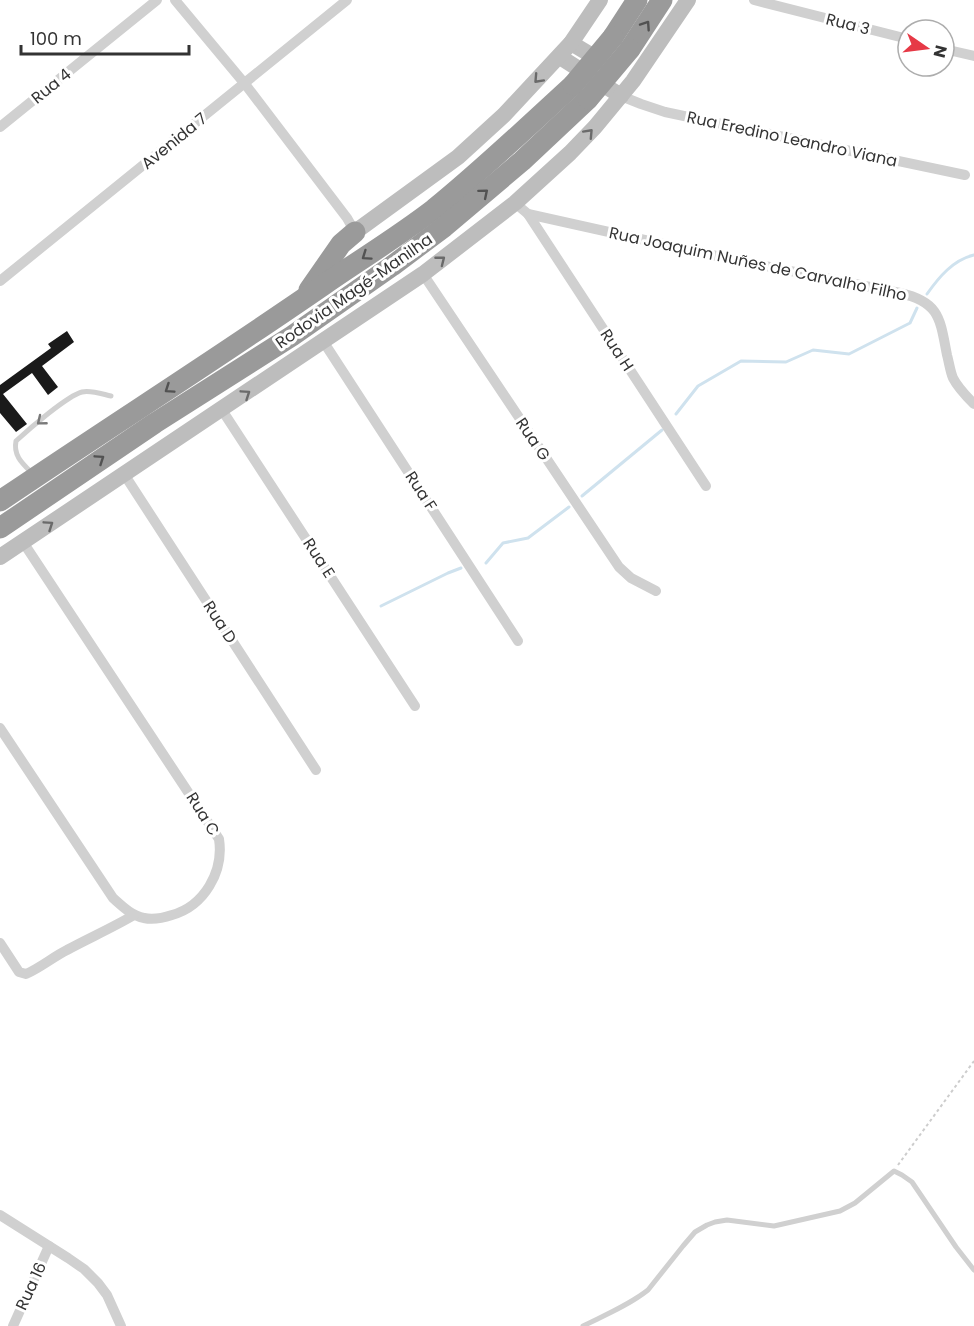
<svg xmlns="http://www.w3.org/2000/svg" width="974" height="1326" font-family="Poppins,sans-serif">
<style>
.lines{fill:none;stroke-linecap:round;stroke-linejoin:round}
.stream{stroke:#cfe2ee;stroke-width:3}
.building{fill:#1a1a1a}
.path{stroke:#cdcdcd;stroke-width:2;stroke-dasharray:3 3;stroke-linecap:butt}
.lane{stroke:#d0d0d0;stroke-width:5}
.street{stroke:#d0d0d0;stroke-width:10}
.secondary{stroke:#bdbdbd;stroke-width:16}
.highway{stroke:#9a9a9a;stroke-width:21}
.highway-bridge{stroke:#9a9a9a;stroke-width:21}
.oneway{stroke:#525252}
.oneway2{stroke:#6a6a6a}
.oneway3{stroke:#7a7a7a}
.labels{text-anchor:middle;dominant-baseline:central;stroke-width:6;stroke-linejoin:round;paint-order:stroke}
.street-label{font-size:16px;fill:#333;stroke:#fff}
</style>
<rect width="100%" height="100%" fill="#fff"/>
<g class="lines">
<!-- stream -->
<g class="stream">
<path d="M 927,294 C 939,277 953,260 974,255"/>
<path d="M 676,414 L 698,386 L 741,361 L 786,362 L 813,350 L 849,354 L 910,323 L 917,308"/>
<path d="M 582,496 L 662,430"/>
<path d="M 486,563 L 503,543 L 528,538 L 569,507"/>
<path d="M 381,606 L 448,573 L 461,568"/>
</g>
</g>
<!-- building -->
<path class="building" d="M 67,331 L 74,342 L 42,366 L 58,387 L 48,395 L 32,373 L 3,394 L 27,424 L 16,432 L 0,413 L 0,385 L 51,348 L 48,344 Z"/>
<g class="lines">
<!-- path -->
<path class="path" d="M 898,1165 L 974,1061"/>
<!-- lane -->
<g class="lane">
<path d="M 33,474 C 23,464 13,456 16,441 C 29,429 67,396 82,392 C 91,390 102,394 111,396"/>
<path d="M 583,1326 C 605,1315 629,1305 648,1290 L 683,1246 L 695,1232 L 707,1225 L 715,1222 L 727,1220 L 774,1226 L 840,1211 L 855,1203 L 894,1171 L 902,1175 L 912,1182 L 956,1247 L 974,1270"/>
</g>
<!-- street -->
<g class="street">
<path d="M 175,0 L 245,84 L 347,218 L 355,232"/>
<path d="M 754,0 L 908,39"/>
<path d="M 944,49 L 974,56"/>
<path d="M 621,96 L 641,104 L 665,112 L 965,175"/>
<path d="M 0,127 L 157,0"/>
<path d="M 515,203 L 528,214 L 721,257 L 900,293 C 940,302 940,319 947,355 C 949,362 950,371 953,378 C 958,388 966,396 974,404"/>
<path d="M 528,214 L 706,486"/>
<path d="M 423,274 L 619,567 L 631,578 L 656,591"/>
<path d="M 0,281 L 347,0"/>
<path d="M 323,341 L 518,641"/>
<path d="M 222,410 L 415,706"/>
<path d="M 124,474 L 316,770"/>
<path d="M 0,728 L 113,898 C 122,906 132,916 144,918 C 153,920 163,918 172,915 C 204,906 224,872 219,839 L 23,542"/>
<path d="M 0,943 L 19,972 L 26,974 C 40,968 53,957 67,950 C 89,938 112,928 134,915"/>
<path d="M 0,1215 L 68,1258 L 84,1269 L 98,1283 L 107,1295 L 121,1326"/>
<path d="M 13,1326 L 49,1246"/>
</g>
<!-- secondary -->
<g class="secondary">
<path d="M 571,43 L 606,64"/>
<path d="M 560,57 L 621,96"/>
<path d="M 355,232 L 458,157 L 504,115 L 571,43 L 600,0"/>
<path d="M 0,557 L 423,274 L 515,203 L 570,153 L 595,127 L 633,81 L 688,0"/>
</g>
<!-- highway -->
<g class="highway">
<path d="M 613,37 L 637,0"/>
<path d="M 630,49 L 662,0"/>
<path d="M 309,290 L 341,244 L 355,232"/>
<path d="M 0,501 C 108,428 218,358 325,284 C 361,259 399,236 434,209 C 482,170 527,127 573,85"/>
<path d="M 0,528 L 155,423 L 292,336 L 392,266 L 444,227 L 522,161 L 588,99"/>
</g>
<!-- highway-bridge -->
<g class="highway-bridge">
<path d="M 573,85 L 613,37"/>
<path d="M 588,99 L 630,49"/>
</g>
</g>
<!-- one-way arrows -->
<defs><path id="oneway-chevron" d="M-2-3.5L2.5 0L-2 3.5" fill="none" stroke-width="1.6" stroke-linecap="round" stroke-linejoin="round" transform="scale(1.5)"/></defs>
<g class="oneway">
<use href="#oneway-chevron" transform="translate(646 25) rotate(-56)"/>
<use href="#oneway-chevron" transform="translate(484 193) rotate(-40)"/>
<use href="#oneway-chevron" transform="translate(366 256) rotate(145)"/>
<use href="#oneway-chevron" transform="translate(169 389) rotate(146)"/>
<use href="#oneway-chevron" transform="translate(100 459) rotate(-34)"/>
</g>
<g class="oneway2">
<use href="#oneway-chevron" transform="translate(538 79) rotate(133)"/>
<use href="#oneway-chevron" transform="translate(589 133) rotate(-47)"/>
<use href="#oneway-chevron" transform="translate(441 260) rotate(-38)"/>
<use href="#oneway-chevron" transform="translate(246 394) rotate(-34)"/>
<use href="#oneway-chevron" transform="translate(49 525) rotate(-34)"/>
</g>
<use class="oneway3" href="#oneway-chevron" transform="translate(41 421) rotate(141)"/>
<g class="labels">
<!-- street labels -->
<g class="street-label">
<text transform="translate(848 24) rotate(14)">Rua 3</text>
<text transform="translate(51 86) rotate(-39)">Rua 4</text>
<text transform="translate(792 139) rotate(12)">Rua Eredino Leandro Viana</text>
<text transform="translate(174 141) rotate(-39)">Avenida 7</text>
<text transform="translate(758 264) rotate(12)">Rua Joaquim Nuñes de Carvalho Filho</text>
<text transform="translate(354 291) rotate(-35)">Rodovia Magé-Manilha</text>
<text transform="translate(617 350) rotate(57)">Rua H</text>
<text transform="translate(533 439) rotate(56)">Rua G</text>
<text transform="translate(421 491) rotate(57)">Rua F</text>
<text transform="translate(319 558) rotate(57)">Rua E</text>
<text transform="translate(220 622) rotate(57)">Rua D</text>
<text transform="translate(203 814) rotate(58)">Rua C</text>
<text transform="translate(31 1286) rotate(-65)">Rua 16</text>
</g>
</g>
<!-- north arrow -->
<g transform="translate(926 48) rotate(104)"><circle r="28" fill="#ffffff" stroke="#adadad" stroke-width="1.5"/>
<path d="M0-4.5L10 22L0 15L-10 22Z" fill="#e63946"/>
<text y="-9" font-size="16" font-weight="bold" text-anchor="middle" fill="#333333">N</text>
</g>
<!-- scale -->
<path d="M21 45v9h168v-9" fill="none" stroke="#333333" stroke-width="3"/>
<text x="30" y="45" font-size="18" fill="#333333" stroke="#ffffff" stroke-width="4.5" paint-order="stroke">100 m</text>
</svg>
